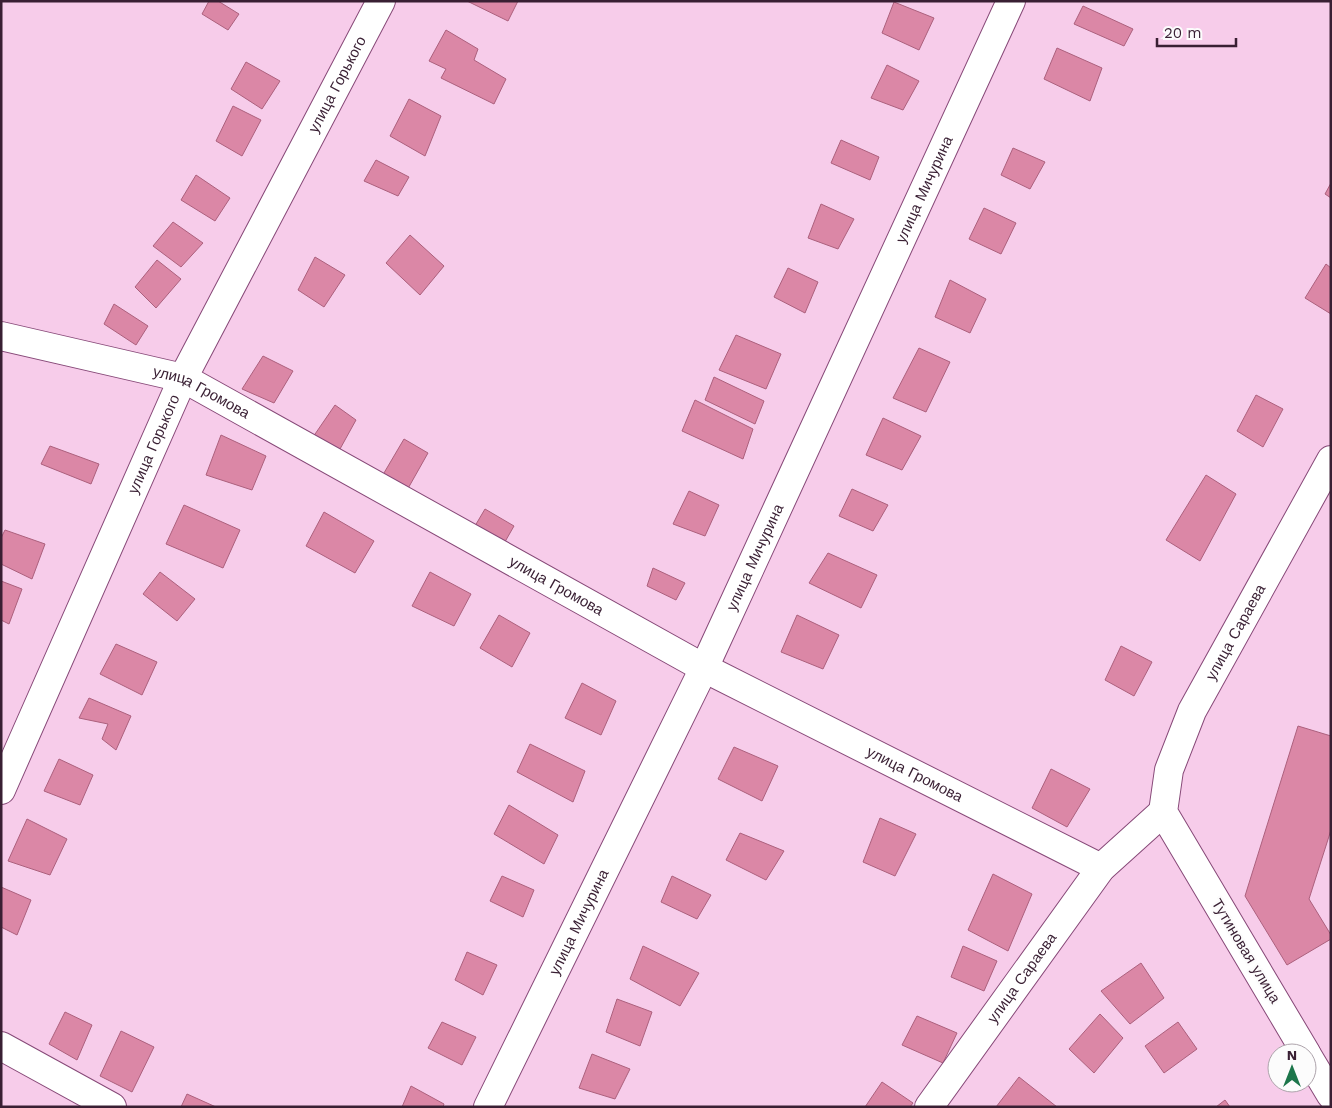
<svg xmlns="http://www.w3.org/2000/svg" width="1332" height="1108" font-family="'Work Sans',sans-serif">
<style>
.building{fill:#db87a6;stroke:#ac607d}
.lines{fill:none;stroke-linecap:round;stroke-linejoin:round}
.street-casing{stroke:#874978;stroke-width:30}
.street{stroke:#fff;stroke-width:28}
.labels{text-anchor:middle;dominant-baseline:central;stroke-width:4.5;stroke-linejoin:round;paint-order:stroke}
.street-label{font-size:15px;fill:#391f33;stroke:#fcfcfc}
</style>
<rect width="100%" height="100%" fill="#f7ccea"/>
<!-- building -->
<g class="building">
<path d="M 209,1 L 218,1 L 239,14 L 228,30 L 202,14 Z"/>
<path d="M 467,1 L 518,1 L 508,21 Z"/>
<path d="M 894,2 L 934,18 L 919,50 L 882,33 Z"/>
<path d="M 1083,6 L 1133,29 L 1124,46 L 1074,24 Z"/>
<path d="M 446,30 L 478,49 L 474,60 L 506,79 L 494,104 L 441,78 L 446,69 L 429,61 Z"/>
<path d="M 1057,48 L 1102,68 L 1090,101 L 1044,79 Z"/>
<path d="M 246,62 L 280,81 L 262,109 L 231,89 Z"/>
<path d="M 887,65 L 919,81 L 903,110 L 871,98 Z"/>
<path d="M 409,99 L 441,116 L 425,156 L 390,136 Z"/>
<path d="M 233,106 L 261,120 L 242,156 L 216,141 Z"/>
<path d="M 841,140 L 879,157 L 870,180 L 831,163 Z"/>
<path d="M 1013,148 L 1045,162 L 1030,189 L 1001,175 Z"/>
<path d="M 376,160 L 409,177 L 398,196 L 364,181 Z"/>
<path d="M 196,175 L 230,198 L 215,221 L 181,200 Z"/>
<path d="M 1331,183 L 1331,198 L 1325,194 Z"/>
<path d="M 821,204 L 854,219 L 838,249 L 808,238 Z"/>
<path d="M 984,208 L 1016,223 L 1001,254 L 969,239 Z"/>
<path d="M 173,222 L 203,243 L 181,267 L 153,246 Z"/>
<path d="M 410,235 L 444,266 L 420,295 L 386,263 Z"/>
<path d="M 315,257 L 345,275 L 324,307 L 298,290 Z"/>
<path d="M 157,260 L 181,279 L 156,308 L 135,287 Z"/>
<path d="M 1326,264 L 1331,268 L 1331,314 L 1305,298 Z"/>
<path d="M 788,268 L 818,282 L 805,313 L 774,297 Z"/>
<path d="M 950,280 L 986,299 L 970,333 L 935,317 Z"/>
<path d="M 114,304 L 148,326 L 136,345 L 104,324 Z"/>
<path d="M 736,335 L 781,354 L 766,389 L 719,370 Z"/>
<path d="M 919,348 L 950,362 L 926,412 L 893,398 Z"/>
<path d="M 263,356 L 293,371 L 274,403 L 242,389 Z"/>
<path d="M 714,377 L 764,401 L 755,424 L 705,400 Z"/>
<path d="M 1256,395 L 1283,409 L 1263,447 L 1237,431 Z"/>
<path d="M 695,400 L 753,429 L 743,459 L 682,431 Z"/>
<path d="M 335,405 L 356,420 L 340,449 L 313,437 Z"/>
<path d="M 883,418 L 921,436 L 902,470 L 866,455 Z"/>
<path d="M 221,435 L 266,456 L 252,490 L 206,475 Z"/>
<path d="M 404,439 L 428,453 L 406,492 L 381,478 Z"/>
<path d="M 50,446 L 99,464 L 91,484 L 41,464 Z"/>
<path d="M 1206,475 L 1236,494 L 1200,561 L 1166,540 Z"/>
<path d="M 852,489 L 888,505 L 873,531 L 839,516 Z"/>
<path d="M 689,491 L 719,505 L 705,536 L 673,524 Z"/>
<path d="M 184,505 L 240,530 L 223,568 L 166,544 Z"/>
<path d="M 485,509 L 514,526 L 502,547 L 472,531 Z"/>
<path d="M 324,512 L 374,541 L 355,573 L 306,546 Z"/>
<path d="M 5,530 L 45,544 L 32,579 L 1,564 L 1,538 Z"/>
<path d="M 828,553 L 877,575 L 861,608 L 809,583 Z"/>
<path d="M 653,568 L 685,583 L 676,600 L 647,586 Z"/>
<path d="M 160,572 L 195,599 L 177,621 L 143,594 Z"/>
<path d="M 430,572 L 471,594 L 454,626 L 412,606 Z"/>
<path d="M 1,581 L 22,589 L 9,624 L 1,620 Z"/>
<path d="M 499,615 L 530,633 L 512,667 L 480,648 Z"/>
<path d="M 797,615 L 839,635 L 823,669 L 781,652 Z"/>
<path d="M 116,644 L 157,662 L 142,695 L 100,674 Z"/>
<path d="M 1121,646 L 1152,662 L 1134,696 L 1105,680 Z"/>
<path d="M 582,683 L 616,701 L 601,735 L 565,718 Z"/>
<path d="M 89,698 L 131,716 L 116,750 L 102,739 L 108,724 L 79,718 Z"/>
<path d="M 1298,726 L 1331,736 L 1331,830 L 1309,899 L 1331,935 L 1331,939 L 1287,965 L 1245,896 Z"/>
<path d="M 530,744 L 585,771 L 573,802 L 517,772 Z"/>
<path d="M 734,747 L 778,766 L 762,801 L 718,779 Z"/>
<path d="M 59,759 L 93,775 L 80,805 L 44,791 Z"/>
<path d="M 1051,769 L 1090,789 L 1067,827 L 1032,808 Z"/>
<path d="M 509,805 L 558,835 L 544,864 L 494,834 Z"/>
<path d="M 880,818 L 916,834 L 895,876 L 863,862 Z"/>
<path d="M 27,819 L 67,839 L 50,875 L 8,861 Z"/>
<path d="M 740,833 L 784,851 L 766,880 L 726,860 Z"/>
<path d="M 993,874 L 1032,894 L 1008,951 L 968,930 Z"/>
<path d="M 502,876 L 534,890 L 523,917 L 490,901 Z"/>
<path d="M 672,876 L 711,895 L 697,919 L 661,902 Z"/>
<path d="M 1,887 L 31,900 L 17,935 L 1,927 Z"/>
<path d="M 643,946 L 699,973 L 680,1006 L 630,979 Z"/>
<path d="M 963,946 L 997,961 L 984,991 L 951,977 Z"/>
<path d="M 467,952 L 497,965 L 483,995 L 455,980 Z"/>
<path d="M 1141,963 L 1164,998 L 1130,1024 L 1101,991 Z"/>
<path d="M 617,999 L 652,1012 L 640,1046 L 606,1032 Z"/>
<path d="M 65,1012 L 92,1025 L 77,1060 L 49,1044 Z"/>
<path d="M 1100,1014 L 1123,1038 L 1094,1073 L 1069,1049 Z"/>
<path d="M 917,1016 L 957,1033 L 943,1063 L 902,1045 Z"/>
<path d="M 442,1022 L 476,1037 L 462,1065 L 428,1048 Z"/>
<path d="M 1178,1022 L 1197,1049 L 1164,1073 L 1145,1046 Z"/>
<path d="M 121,1031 L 154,1047 L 132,1092 L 100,1076 Z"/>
<path d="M 592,1054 L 630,1069 L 615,1099 L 579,1088 Z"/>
<path d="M 1019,1077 L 1057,1107 L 996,1107 Z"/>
<path d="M 882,1082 L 913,1103 L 910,1107 L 865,1107 Z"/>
<path d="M 411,1086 L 444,1104 L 443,1107 L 402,1107 Z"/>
<path d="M 187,1094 L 216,1107 L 181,1107 Z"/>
<path d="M 1225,1100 L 1230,1107 L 1216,1107 Z"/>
</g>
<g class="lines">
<!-- street casing -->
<g class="street-casing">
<g id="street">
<path id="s1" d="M 1,336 L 183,378 L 704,668 L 1101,868"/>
<path id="s2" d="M 1,790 L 183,378 L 381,1"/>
<path d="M 1,1046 L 112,1107"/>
<path id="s3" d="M 1306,1053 L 1163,812 L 1169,770 L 1192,711 L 1331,460"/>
<path d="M 1307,1055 L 1331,1095"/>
<path id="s4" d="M 488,1107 L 704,668 L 1011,1"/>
<path id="s5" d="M 929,1107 L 1101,868 L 1163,812"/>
</g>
</g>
<!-- street -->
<use href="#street" class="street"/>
</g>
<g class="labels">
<!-- street labels -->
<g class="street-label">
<text stroke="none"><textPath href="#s2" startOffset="782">улица Горького</textPath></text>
<text stroke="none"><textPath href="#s4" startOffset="1016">улица Мичурина</textPath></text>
<text stroke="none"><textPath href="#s1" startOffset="209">улица Громова</textPath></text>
<text stroke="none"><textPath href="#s2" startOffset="378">улица Горького</textPath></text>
<text stroke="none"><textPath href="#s4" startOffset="611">улица Мичурина</textPath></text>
<text stroke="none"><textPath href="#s1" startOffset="614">улица Громова</textPath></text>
<text stroke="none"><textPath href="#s3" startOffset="476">улица Сараева</textPath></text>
<text stroke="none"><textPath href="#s1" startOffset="1019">улица Громова</textPath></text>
<text stroke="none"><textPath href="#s4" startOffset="206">улица Мичурина</textPath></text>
<text transform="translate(1246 951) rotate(59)">Тутиновая улица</text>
<text stroke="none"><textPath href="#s5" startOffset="159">улица Сараева</textPath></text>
</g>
</g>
<!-- border -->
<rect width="1332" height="1108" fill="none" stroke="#391f33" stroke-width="5"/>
<!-- north arrow -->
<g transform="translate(1292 1068)"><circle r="24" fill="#fcfcfc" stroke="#aea4ac"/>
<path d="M0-4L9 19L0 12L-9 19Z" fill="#1d764b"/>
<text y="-8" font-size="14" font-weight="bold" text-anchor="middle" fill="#391f33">N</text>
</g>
<!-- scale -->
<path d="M1157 38v8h79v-8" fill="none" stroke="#391f33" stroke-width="2.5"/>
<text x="1164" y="38" font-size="15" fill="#391f33" stroke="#fcfcfc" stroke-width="4" paint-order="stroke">20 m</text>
</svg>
